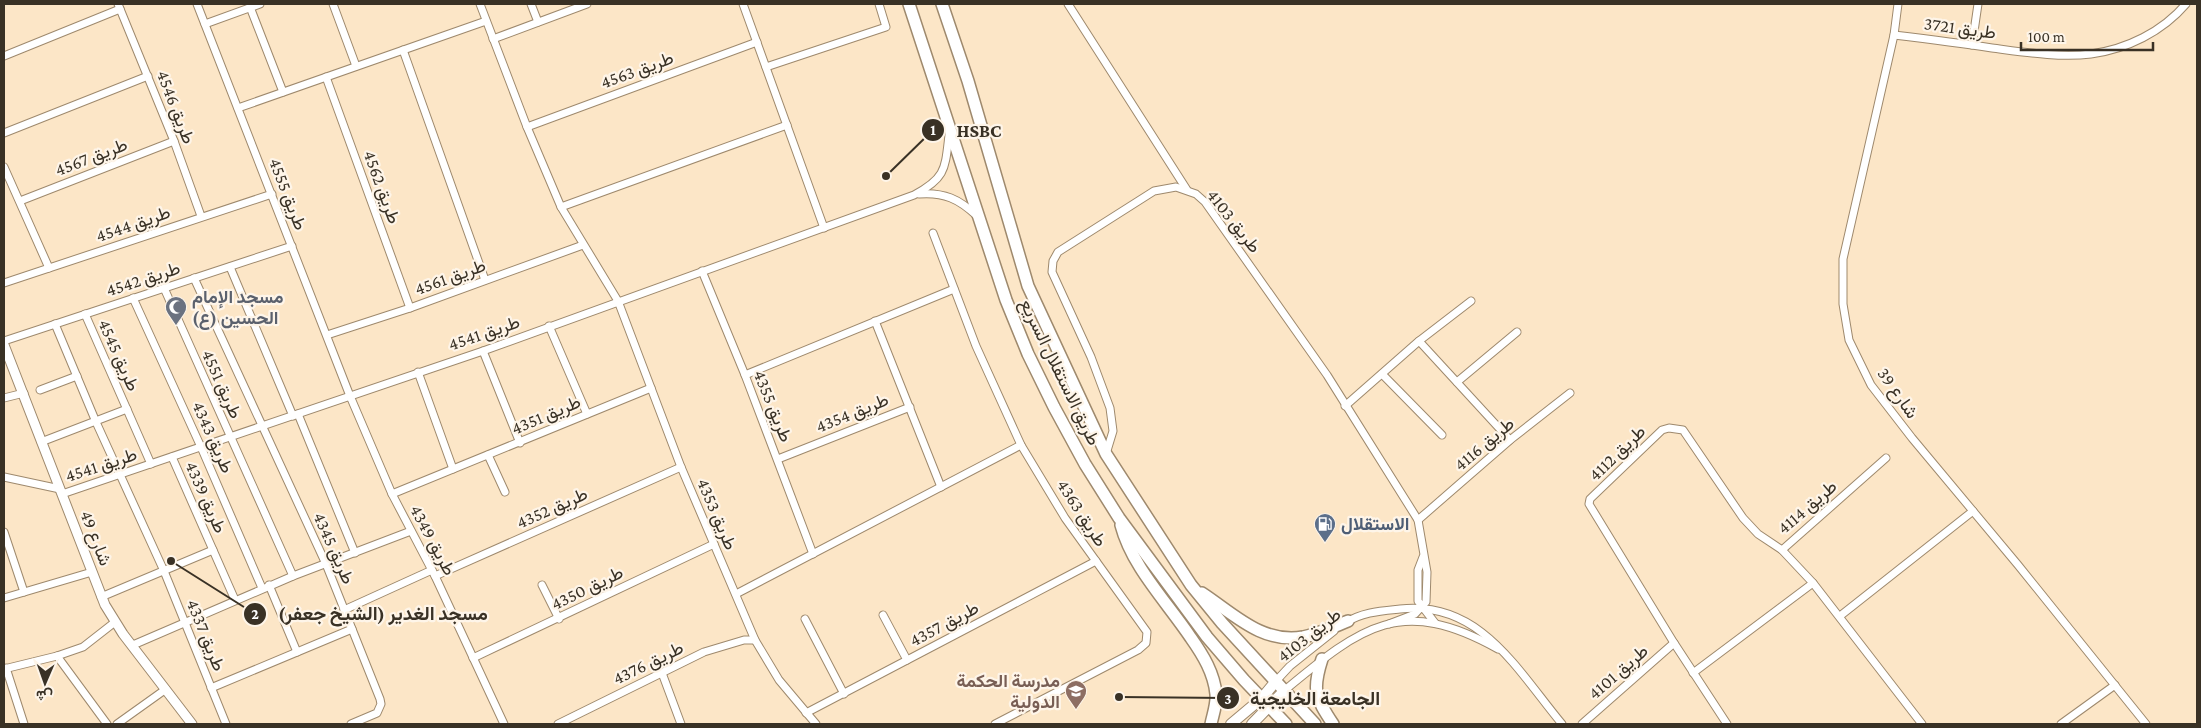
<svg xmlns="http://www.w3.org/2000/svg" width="2201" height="728" font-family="'Crimson Pro',Vazirmatn,serif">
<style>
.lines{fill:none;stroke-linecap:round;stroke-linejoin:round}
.minor-casing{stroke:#9e896d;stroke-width:9}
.tertiary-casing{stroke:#9e896d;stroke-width:11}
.secondary-casing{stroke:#9e896d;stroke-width:12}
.primary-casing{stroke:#9e896d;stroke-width:14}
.minor{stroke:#fff;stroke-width:7}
.tertiary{stroke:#fff;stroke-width:9}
.secondary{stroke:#fff;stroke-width:10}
.primary{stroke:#fff;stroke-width:11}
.labels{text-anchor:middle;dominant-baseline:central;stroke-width:4.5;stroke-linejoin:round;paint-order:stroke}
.street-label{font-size:18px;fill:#393125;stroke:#fef5e9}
.worship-label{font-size:18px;font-weight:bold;fill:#5b616d;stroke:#fef5e9;text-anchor:start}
.service-label{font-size:18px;font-weight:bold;fill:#4e5e75;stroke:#fef5e9;text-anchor:start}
.education-label{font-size:18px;font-weight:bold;fill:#785e54;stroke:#fef5e9;text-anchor:end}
.leader{fill:none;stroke:#393125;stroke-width:2}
.callout-dot{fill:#393125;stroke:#fef5e9;stroke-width:2}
.mark-label{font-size:15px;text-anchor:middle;font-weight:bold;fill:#fff}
.callout-label{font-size:19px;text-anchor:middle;font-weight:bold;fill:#393125;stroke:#fef5e9;stroke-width:4.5;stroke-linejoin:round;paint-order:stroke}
</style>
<rect width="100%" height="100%" fill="#fce6c7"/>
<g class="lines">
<!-- minor casing -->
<g class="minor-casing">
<g id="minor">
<path d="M 118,4 L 174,141 L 201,216"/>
<path d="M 197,4 L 350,396 L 392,494 L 435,576 L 504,724"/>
<path d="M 333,4 L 356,66"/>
<path d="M 480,4 L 527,127 L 561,207 L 618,301 L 681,467 L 755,640 L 779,680 L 816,724"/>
<path d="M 531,4 L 538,22"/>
<path d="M 743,4 L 824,228"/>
<path d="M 1068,4 L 1187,190"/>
<path d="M 1898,4 L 1894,35 L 1843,259 L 1843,304 L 1849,340 L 1871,385 L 1912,438 L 2018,565 L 2146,724"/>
<path d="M 250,7 L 283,92"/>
<path d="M 205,24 L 260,4"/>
<path d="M 1894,35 C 1927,39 1959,43 1992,48 C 2023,52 2060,58 2091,54 C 2127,49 2162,32 2186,4"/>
<path d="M 493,39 L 587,4"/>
<path d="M 1972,45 L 1978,4"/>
<path d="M 403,50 L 485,280"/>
<path d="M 4,56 L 120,9"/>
<path d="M 766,67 L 886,27 L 879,4"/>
<path d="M 326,77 L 410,308"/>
<path d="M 238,108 L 486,21"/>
<path d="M 527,127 L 757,42"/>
<path d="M 4,133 L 148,76"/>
<path d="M 4,167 L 49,268"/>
<path d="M 919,194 C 944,192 959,199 977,216"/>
<path d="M 20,201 L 174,141"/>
<path d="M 561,207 L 787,125"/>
<path d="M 933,233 L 976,346 L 1021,445 L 1065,518 L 1147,632 L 1146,643 L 1138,650 L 995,724"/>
<path d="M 230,267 L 293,416"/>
<path d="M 702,271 L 745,375 L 813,554"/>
<path d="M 194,278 L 326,564 L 380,699 L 381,704 L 377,713 L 351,724"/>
<path d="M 4,283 L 272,194"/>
<path d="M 164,288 L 293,576"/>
<path d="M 133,298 L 201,447 L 262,588"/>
<path d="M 85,314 L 151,464"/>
<path d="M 875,321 L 941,487"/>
<path d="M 55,324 L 96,422 L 164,571 L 226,724"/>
<path d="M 549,326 L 587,414"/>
<path d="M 327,335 L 410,308 L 583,245"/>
<path d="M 4,341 L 292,246"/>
<path d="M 1419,341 L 1510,440"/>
<path d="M 483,351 L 520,443"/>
<path d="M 418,372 L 453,469"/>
<path d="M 1382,374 L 1442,435"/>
<path d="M 745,375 L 954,289"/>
<path d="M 1457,382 L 1517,332"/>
<path d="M 40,390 L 77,376"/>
<path d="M 4,398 L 24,393"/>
<path d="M 1345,406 L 1419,341 L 1471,301"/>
<path d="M 298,414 L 355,553"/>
<path d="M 41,442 L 127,409"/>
<path d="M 1106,454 L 1113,431 L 1110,408 L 1091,357 L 1052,272 L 1053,261 L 1058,252 L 1154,191 L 1176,187 L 1196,194 L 1205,202 L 1327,375 L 1418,520 L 1427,572 L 1426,602 L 1415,614 L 1389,624"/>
<path d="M 488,455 L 505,492"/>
<path d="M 172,457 L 235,600"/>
<path d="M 778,459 L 910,407"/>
<path d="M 4,477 L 60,489"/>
<path d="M 62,494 L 483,351 L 914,195 C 946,178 945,169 949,135"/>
<path d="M 392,494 L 651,388"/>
<path d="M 1418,520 L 1510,440 L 1570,393"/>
<path d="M 4,532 L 24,592"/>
<path d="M 1782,550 L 1886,458"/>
<path d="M 1423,557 L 1418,570 L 1418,601 L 1435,623"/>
<path d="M 435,576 L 681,467"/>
<path d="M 269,585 L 297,652"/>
<path d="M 542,585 L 559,619"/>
<path d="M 736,594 L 1021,445"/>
<path d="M 101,597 L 213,550"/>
<path d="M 4,598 L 92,572"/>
<path d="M 344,610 L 432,570"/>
<path d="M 883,615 L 907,660"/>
<path d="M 1840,616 L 1973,511"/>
<path d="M 805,619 L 844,694"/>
<path d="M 1345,623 C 1362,612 1380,611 1400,609 C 1480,600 1517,670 1562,724"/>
<path d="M 133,645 L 293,576 L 411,531"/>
<path d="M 57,656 L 107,724"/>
<path d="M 473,658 L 714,544"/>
<path d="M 6,668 L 24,724"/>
<path d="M 4,669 L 57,656 L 83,647 L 115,622"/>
<path d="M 662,673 L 681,724"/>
<path d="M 1693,673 L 1813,583"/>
<path d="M 1276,681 L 1290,666 L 1334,631"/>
<path d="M 211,688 L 352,629"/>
<path d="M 1285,690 C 1362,626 1401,595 1498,649"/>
<path d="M 806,713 L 1096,561"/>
<path d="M 117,724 L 166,689"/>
<path d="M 558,724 L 704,652 L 744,640 L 755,640"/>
<path d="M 1582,724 L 1674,643"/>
<path d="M 1727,724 L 1674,643 L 1589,504 L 1590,499 L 1662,430 L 1669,428 L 1683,430 L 1743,518 L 1758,534 L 1782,550 L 1813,583 L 1922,724"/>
<path d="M 2061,724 L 2115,685"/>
</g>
</g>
<!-- tertiary casing -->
<g class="tertiary-casing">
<path id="tertiary" d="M 4,345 L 105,605 L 123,634 L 192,724"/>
</g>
<!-- secondary casing -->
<g class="secondary-casing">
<g id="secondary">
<path d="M 1231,724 L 1262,698 L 1276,681"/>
<path d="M 1252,724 L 1285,690"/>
</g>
</g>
<!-- primary casing -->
<g class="primary-casing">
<g id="primary">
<path d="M 909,4 L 1006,300 L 1028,354 L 1054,407 L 1085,464 L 1119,518 L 1207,637 L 1244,680 L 1286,724"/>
<path d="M 942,4 L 968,81 L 1028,286 L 1106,454 L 1191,585 L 1222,623 L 1315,724"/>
<path d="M 1121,525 C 1132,567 1167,602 1191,638 C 1203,655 1214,673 1216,694 C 1217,704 1213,714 1211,724"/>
<path d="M 1202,593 C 1234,614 1262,644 1303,637 C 1318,634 1333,627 1348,621"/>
<path d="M 1322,659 C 1312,690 1315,697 1333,724"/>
</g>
</g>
<!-- minor -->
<use href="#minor" class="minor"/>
<!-- tertiary -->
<use href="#tertiary" class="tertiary"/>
<!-- secondary -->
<use href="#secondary" class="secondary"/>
<!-- primary -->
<use href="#primary" class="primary"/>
</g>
<!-- icons -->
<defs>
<g id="mosque-pin" transform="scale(1.125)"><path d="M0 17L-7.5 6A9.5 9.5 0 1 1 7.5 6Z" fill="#6b7280" stroke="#fef5e9"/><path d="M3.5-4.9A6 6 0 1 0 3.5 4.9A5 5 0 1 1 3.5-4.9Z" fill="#fff"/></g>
<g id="fuel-pin" transform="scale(1.125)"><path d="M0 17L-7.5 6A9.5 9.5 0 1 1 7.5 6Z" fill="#5c6f8a" stroke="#fef5e9"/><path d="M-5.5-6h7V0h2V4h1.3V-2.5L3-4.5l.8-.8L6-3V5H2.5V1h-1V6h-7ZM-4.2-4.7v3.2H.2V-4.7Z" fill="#fff"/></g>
<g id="school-pin" transform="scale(1.125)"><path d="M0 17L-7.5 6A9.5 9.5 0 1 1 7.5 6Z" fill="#8d6e63" stroke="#fef5e9"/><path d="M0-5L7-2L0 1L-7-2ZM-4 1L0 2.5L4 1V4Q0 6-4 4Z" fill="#fff"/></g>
</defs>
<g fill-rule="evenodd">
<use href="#mosque-pin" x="176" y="307"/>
<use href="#fuel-pin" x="1325" y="524"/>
<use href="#school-pin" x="1076" y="691"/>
</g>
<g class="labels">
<!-- street labels -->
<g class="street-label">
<text transform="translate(1960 28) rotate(8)">طريق 3721</text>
<text transform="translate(637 70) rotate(-20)">طريق 4563</text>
<text transform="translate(176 107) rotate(69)">طريق 4546</text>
<text transform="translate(91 157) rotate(-21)">طريق 4567</text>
<text transform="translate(382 187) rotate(70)">طريق 4562</text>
<text transform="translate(288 194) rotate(69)">طريق 4555</text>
<text transform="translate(1234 221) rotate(52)">طريق 4103</text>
<text transform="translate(133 224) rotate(-19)">طريق 4544</text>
<text transform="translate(450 277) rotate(-20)">طريق 4561</text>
<text transform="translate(143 279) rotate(-18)">طريق 4542</text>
<text transform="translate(484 333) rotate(-19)">طريق 4541</text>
<text transform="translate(119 355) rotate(66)">طريق 4545</text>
<text transform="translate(1060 372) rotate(64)">طريق الاستقلال السريع</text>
<text transform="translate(222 384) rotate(66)">طريق 4551</text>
<text transform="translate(1898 393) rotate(55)">شارع 39</text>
<text transform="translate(773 406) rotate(68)">طريق 4355</text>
<text transform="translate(852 413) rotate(-22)">طريق 4354</text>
<text transform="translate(546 415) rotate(-23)">طريق 4351</text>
<text transform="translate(213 437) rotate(66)">طريق 4343</text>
<text transform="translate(1484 444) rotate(-40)">طريق 4116</text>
<text transform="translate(1617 453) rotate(-44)">طريق 4112</text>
<text transform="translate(101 465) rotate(-18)">طريق 4541</text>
<text transform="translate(206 497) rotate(66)">طريق 4339</text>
<text transform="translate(1807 507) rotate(-41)">طريق 4114</text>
<text transform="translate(552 508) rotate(-24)">طريق 4352</text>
<text transform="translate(1082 513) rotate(57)">طريق 4363</text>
<text transform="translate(717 514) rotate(67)">طريق 4353</text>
<text transform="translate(96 538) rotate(69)">شارع 49</text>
<text transform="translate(433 540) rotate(62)">طريق 4349</text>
<text transform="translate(334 548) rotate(66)">طريق 4345</text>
<text transform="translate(587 588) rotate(-26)">طريق 4350</text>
<text transform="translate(944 624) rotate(-28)">طريق 4357</text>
<text transform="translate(206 635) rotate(68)">طريق 4337</text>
<text transform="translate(1309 635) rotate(-38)">طريق 4103</text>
<text transform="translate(648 663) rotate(-26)">طريق 4376</text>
<text transform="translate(1618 672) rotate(-41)">طريق 4101</text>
</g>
<!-- worship labels -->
<g class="worship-label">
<text x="192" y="297">مسجد الإمام<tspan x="192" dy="21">الحسين (ع)</tspan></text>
</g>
<!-- service labels -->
<g class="service-label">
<text x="1341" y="524">الاستقلال</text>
</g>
<!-- education labels -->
<g class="education-label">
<text x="1060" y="681">مدرسة الحكمة<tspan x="1060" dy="21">الدولية</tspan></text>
</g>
</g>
<!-- callouts -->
<path class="leader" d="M886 176L933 130M171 561L255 614M1119 697L1228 698"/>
<g class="callout-dot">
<circle cx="886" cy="176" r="5"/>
<circle cx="171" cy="561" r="5"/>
<circle cx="1119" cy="697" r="5"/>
<circle cx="933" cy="130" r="12"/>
<circle cx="255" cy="614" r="12"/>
<circle cx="1228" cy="698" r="12"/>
</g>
<g class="mark-label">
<text x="933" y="135">1</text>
<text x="255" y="619">2</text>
<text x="1228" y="704">3</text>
</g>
<g class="callout-label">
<text x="979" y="137">HSBC</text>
<text x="383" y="620">مسجد الغدير (الشيخ جعفر)</text>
<text x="1315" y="705">الجامعة الخليجية</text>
</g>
<!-- border -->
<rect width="2201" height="728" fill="none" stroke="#393125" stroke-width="10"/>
<!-- north arrow -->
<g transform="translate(45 683) rotate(182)" stroke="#fef5e9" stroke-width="4" paint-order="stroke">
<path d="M0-4L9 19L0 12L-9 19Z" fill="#393125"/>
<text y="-8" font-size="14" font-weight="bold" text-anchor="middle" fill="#393125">ش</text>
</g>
<!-- scale -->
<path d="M2021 42v8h132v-8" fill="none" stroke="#393125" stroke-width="2.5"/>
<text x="2028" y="42" font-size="15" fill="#393125" stroke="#fef5e9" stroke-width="4" paint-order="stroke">100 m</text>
</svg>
